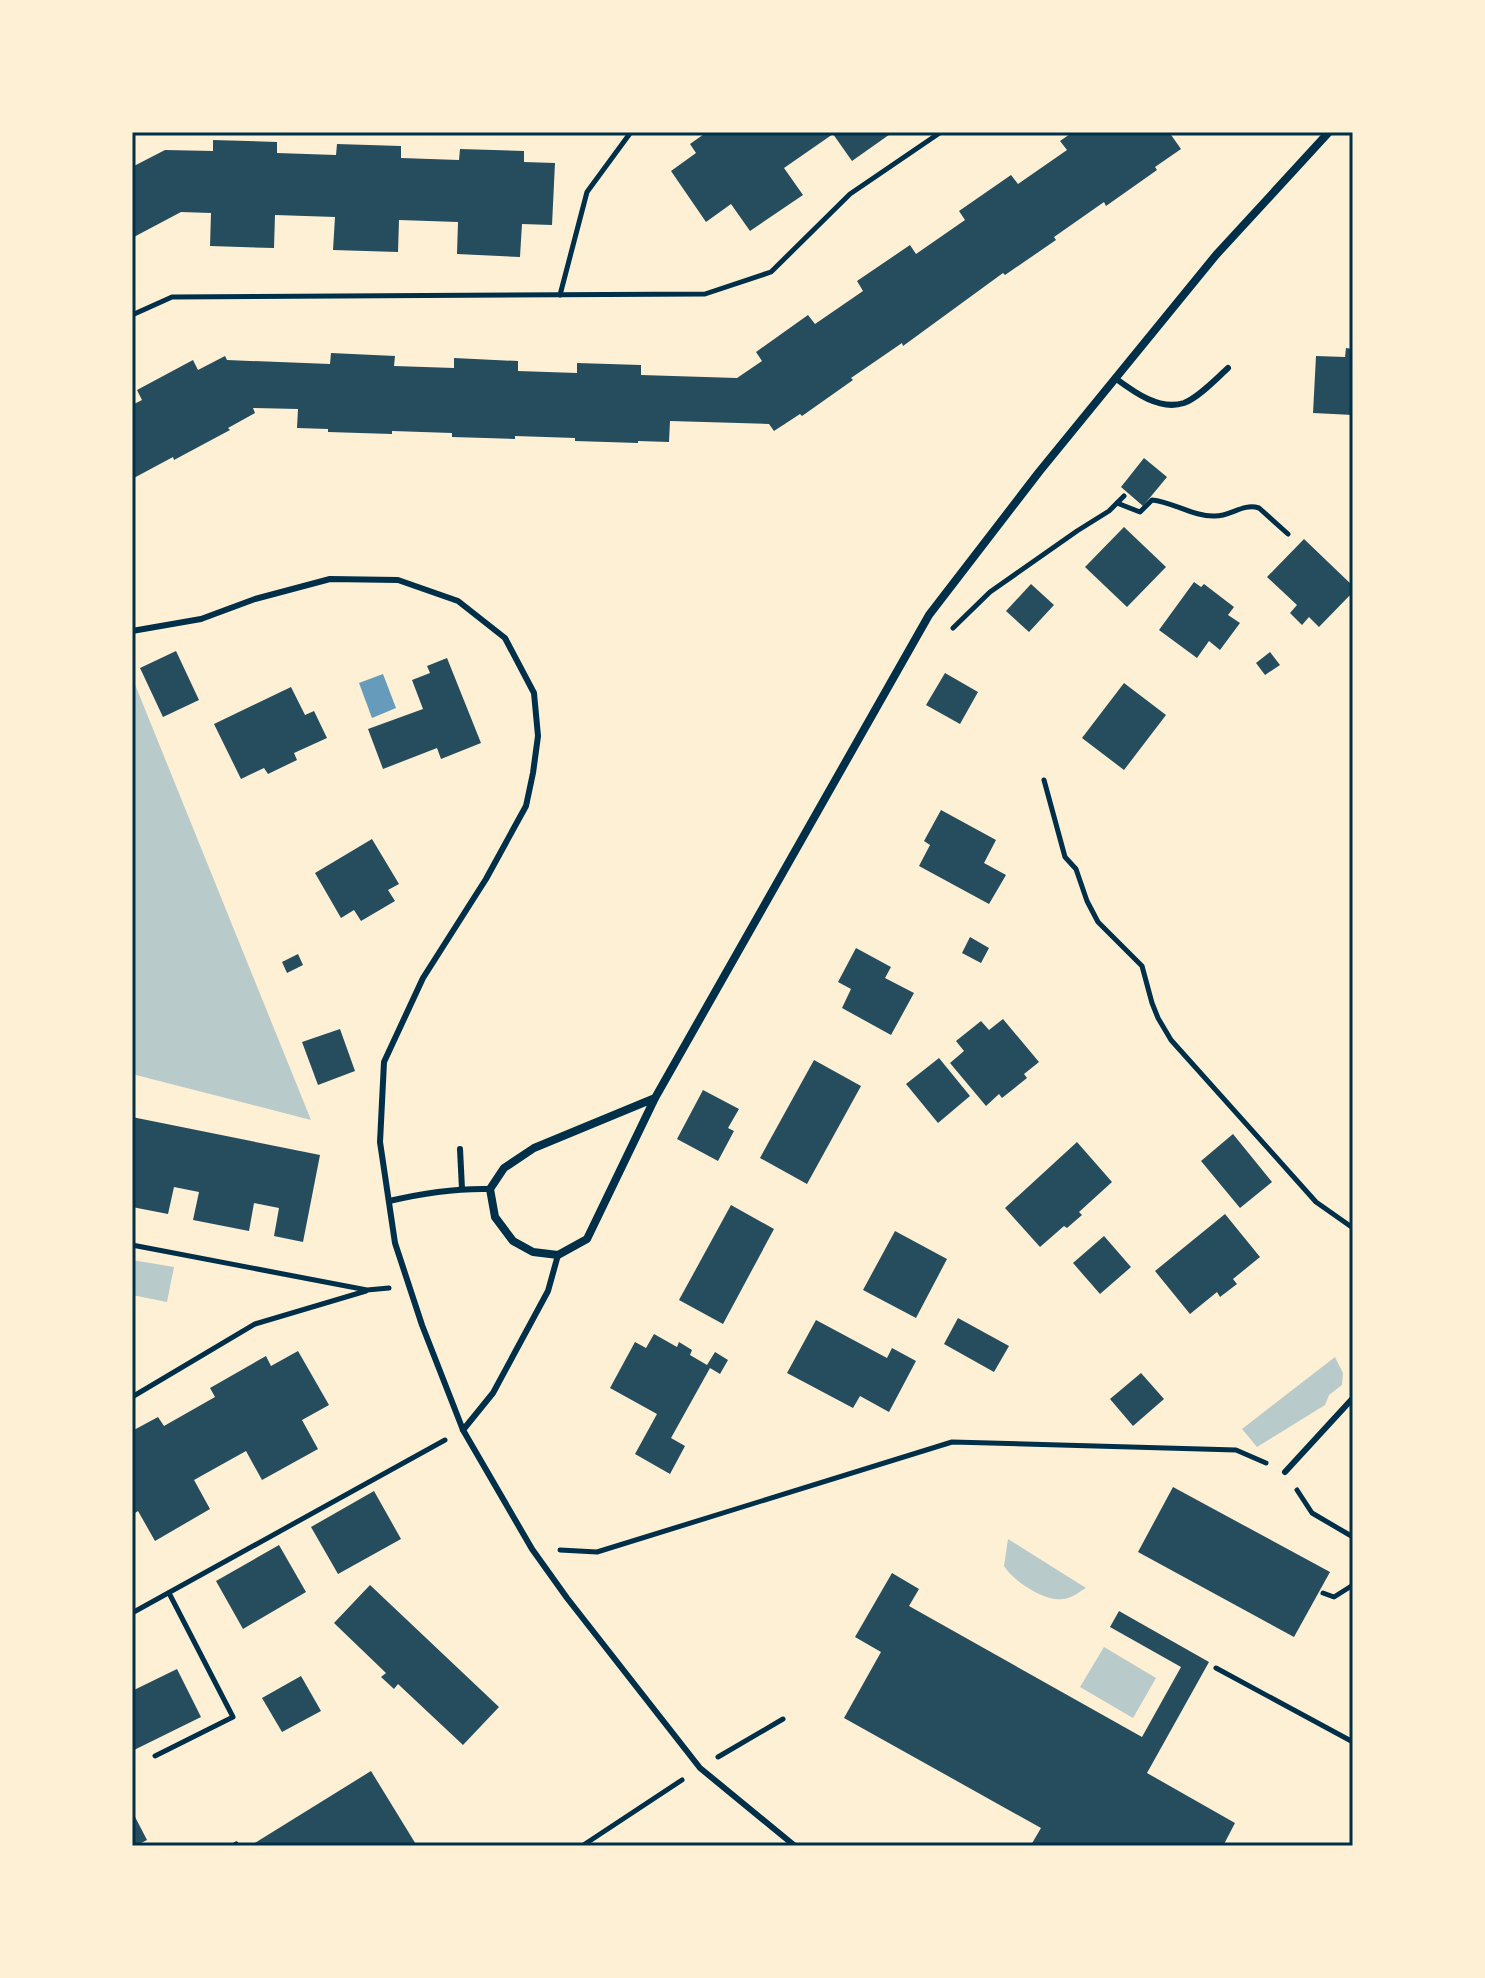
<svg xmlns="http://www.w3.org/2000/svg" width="1485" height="1978" font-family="'PT Sans',sans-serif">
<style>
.green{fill:#b9caca}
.water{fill:#669bbc}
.building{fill:#264d5e}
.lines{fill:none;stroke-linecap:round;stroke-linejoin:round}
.path{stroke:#003049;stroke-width:5}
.service{stroke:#003049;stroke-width:6}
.minor{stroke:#003049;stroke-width:8}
.neatline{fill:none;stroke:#003049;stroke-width:3}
</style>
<rect width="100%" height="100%" fill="#fdf0d5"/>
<!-- green -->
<g class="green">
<path d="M 132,677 L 311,1120 L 132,1074 Z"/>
<path d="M 132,1260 L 174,1267 L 167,1302 L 132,1295 Z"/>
<path d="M 1335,1357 L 1343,1373 L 1342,1385 L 1329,1395 L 1325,1405 L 1257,1447 L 1242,1429 Z"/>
<path d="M 1008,1539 L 1086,1588 C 1079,1592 1072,1598 1063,1599 C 1045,1602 1013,1581 1004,1566 Z"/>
<path d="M 1104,1647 L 1156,1678 L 1133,1718 L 1080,1687 Z"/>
</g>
<!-- water -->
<path class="water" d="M 383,674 L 396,708 L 372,718 L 359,683 Z"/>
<!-- building -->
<g class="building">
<path d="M 707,132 L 893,132 L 852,161 L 833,134 L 784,168 L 803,195 L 750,231 L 731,204 L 706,222 L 671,171 L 696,153 L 690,144 Z"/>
<path d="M 1073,132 L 1169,132 L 1181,149 L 1155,167 L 1157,170 L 1106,206 L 1104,202 L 1054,237 L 1056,240 L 1005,275 L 1003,273 L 903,346 L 902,343 L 851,378 L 853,380 L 802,416 L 800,414 L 774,431 L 769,424 L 670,421 L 669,442 L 638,441 L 638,443 L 575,441 L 575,438 L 515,436 L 515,439 L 452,437 L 452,433 L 392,431 L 392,434 L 328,432 L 328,429 L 297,428 L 298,409 L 253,408 L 255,413 L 228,428 L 230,430 L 174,460 L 173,457 L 132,479 L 132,405 L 142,400 L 137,390 L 193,360 L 198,370 L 225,356 L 227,360 L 330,364 L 331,353 L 395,356 L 394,366 L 454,368 L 454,358 L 518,361 L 518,371 L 577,373 L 577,363 L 641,365 L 641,375 L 737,378 L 762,361 L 756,352 L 808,315 L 815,324 L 863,291 L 857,281 L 910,245 L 916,254 L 965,220 L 959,211 L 1011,175 L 1018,184 L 1067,150 L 1060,141 Z"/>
<path d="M 213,140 L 277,142 L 277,153 L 336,155 L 337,144 L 401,146 L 401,158 L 459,160 L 460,149 L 524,151 L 524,162 L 555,163 L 552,225 L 522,224 L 520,257 L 457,254 L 458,222 L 399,220 L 398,252 L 333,250 L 335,217 L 275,215 L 274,248 L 210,246 L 211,213 L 181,212 L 132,238 L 132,167 L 165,150 L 213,151 Z"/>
<path d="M 1346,348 L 1353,349 L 1353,415 L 1313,413 L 1316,356 L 1345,357 Z"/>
<path d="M 1144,458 L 1167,477 L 1143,506 L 1121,487 Z"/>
<path d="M 1124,527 L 1166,567 L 1127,607 L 1085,567 Z"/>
<path d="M 1304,539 L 1353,586 L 1353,592 L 1319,627 L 1309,617 L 1302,625 L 1290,613 L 1297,605 L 1267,577 Z"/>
<path d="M 1194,582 L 1201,587 L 1204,584 L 1234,607 L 1228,615 L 1240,623 L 1220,650 L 1209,641 L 1197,658 L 1159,630 Z"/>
<path d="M 1031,584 L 1054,605 L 1029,632 L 1006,611 Z"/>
<path d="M 176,651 L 199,700 L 163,717 L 140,668 Z"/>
<path d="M 1270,652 L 1280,665 L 1265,675 L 1256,663 Z"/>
<path d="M 447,658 L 481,743 L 441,759 L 437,748 L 383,769 L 368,729 L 423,709 L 412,680 L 430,673 L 427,666 Z"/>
<path d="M 945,673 L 978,692 L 960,724 L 926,705 Z"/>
<path d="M 1124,683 L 1166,715 L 1124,770 L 1082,738 Z"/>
<path d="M 291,687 L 305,715 L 314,711 L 327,738 L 294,753 L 297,760 L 268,774 L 264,768 L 241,779 L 214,724 Z"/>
<path d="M 941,810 L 996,840 L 984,863 L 1006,875 L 989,904 L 919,866 L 930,845 L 924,841 Z"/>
<path d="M 372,839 L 399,884 L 388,890 L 395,901 L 361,921 L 354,910 L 341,918 L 315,873 Z"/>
<path d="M 970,937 L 989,948 L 981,963 L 962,953 Z"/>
<path d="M 856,948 L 891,967 L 885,978 L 914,993 L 891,1035 L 842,1008 L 851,989 L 838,982 Z"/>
<path d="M 298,954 L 303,965 L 287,973 L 282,962 Z"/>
<path d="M 1003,1019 L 1039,1062 L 1024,1074 L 1027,1078 L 1002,1098 L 999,1094 L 986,1106 L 950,1063 L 964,1051 L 956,1041 L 981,1021 L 989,1030 Z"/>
<path d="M 340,1029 L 355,1071 L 318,1085 L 302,1042 Z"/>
<path d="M 939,1058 L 970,1096 L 938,1123 L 906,1084 Z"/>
<path d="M 814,1060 L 861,1086 L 807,1184 L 760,1158 Z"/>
<path d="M 703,1090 L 739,1109 L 728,1128 L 734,1131 L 718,1161 L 677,1139 Z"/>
<path d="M 132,1117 L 320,1155 L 303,1242 L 274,1236 L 279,1208 L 254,1203 L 249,1231 L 193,1220 L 199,1192 L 174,1187 L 168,1214 L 132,1207 Z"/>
<path d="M 1233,1134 L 1272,1182 L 1240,1208 L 1201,1161 Z"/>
<path d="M 1077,1142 L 1112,1182 L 1079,1212 L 1082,1215 L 1067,1228 L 1064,1226 L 1040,1247 L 1005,1208 Z"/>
<path d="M 731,1205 L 774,1229 L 723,1324 L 679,1300 Z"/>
<path d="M 1225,1214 L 1260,1257 L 1233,1279 L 1237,1284 L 1220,1297 L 1217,1292 L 1190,1314 L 1155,1271 Z"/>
<path d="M 895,1231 L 947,1259 L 916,1318 L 863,1290 Z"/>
<path d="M 1104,1236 L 1131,1267 L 1100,1294 L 1073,1263 Z"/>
<path d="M 958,1318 L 1009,1346 L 994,1372 L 944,1344 Z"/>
<path d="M 816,1320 L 887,1358 L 892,1348 L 916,1361 L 889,1412 L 860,1396 L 853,1408 L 787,1373 Z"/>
<path d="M 654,1334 L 677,1347 L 679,1342 L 692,1350 L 690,1355 L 707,1365 L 715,1352 L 728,1360 L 720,1374 L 710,1368 L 671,1438 L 685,1446 L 670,1474 L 635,1454 L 657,1414 L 610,1388 L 635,1342 L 646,1348 Z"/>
<path d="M 298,1351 L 329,1405 L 302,1420 L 318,1449 L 262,1480 L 246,1451 L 194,1480 L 210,1509 L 155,1541 L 138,1511 L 132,1515 L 132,1431 L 158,1417 L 164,1426 L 215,1397 L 210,1388 L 266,1356 L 271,1366 Z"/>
<path d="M 1141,1373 L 1164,1399 L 1133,1426 L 1110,1399 Z"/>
<path d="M 1173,1487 L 1330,1572 L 1294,1637 L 1138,1552 Z"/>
<path d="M 374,1491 L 401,1539 L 338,1574 L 311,1527 Z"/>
<path d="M 279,1545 L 306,1592 L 243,1629 L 216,1581 Z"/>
<path d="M 892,1573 L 919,1589 L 909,1606 L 1142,1737 L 1181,1667 L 1110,1627 L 1119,1611 L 1209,1662 L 1147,1773 L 1235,1823 L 1223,1846 L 1032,1846 L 1031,1845 L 1041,1828 L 844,1718 L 881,1652 L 855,1637 Z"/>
<path d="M 370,1585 L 499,1707 L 463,1745 L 398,1684 L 394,1689 L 381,1677 L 386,1673 L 334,1623 Z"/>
<path d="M 177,1669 L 201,1717 L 132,1751 L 132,1691 Z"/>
<path d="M 301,1676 L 321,1711 L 282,1732 L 262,1698 Z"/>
<path d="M 371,1771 L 417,1846 L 250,1846 Z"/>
<path d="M 132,1811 L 147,1840 L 135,1846 L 132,1846 Z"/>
</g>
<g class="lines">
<!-- path -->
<g class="path">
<path d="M 560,295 L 587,192 L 631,132"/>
<path d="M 132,315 L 172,297 L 705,294 L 771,272 L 850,194 L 941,132"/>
<path d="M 1117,503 L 1140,512 L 1152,500 C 1173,502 1194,517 1215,516 C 1231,516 1243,503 1259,508 L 1288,534"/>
<path d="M 953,628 L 990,592 L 1077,531 L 1109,511 L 1124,496"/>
<path d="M 1044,780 L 1065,857 L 1076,869 L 1087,901 L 1098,922 L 1142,966 L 1152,1003 L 1158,1018 L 1171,1040 L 1316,1202 L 1353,1228"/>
<path d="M 132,1245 L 367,1290 L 389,1288"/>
<path d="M 132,1397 L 255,1324 L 366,1291"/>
<path d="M 1297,1490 L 1312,1513 L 1353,1537"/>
<path d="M 560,1550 L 597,1552 L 952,1442 L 1236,1450 L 1266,1463"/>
<path d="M 1323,1593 L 1334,1597 L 1353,1585"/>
<path d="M 132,1613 L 445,1440"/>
<path d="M 1216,1668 L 1353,1742"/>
<path d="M 155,1756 L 233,1717 L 169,1593"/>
<path d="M 718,1757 L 783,1719"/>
<path d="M 233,1846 L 236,1844"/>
<path d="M 582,1846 L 682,1780"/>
</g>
<!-- service -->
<g class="service">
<path d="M 1115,378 C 1134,392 1159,411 1184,403 C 1198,398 1216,379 1228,368"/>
<path d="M 132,631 L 201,619 L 255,599 L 330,579 L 398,580 L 458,601 L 505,638 L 534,693 L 538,736 L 533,773 L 526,806 L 486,879 L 423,978 L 384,1062 L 380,1142 L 395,1243 L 422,1325 L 463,1430 L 532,1549 L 567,1598 L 700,1768 L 795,1846"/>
<path d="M 460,1149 L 462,1189"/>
<path d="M 389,1201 C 423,1193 455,1188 490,1189"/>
<path d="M 463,1430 L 493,1393 L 548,1291 L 558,1255"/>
<path d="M 1285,1472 L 1353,1398"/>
</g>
<!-- minor -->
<path class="minor" d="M 655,1098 L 534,1148 L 504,1168 L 490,1189 L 495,1217 L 513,1241 L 533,1252 L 558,1255 L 587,1239 L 655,1098 L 929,615 L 1039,472 L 1216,255 L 1329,132"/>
</g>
<!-- border -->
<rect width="1485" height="1978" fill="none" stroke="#fdf0d5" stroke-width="268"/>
<rect x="134" y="134" width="1217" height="1710" class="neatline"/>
</svg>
